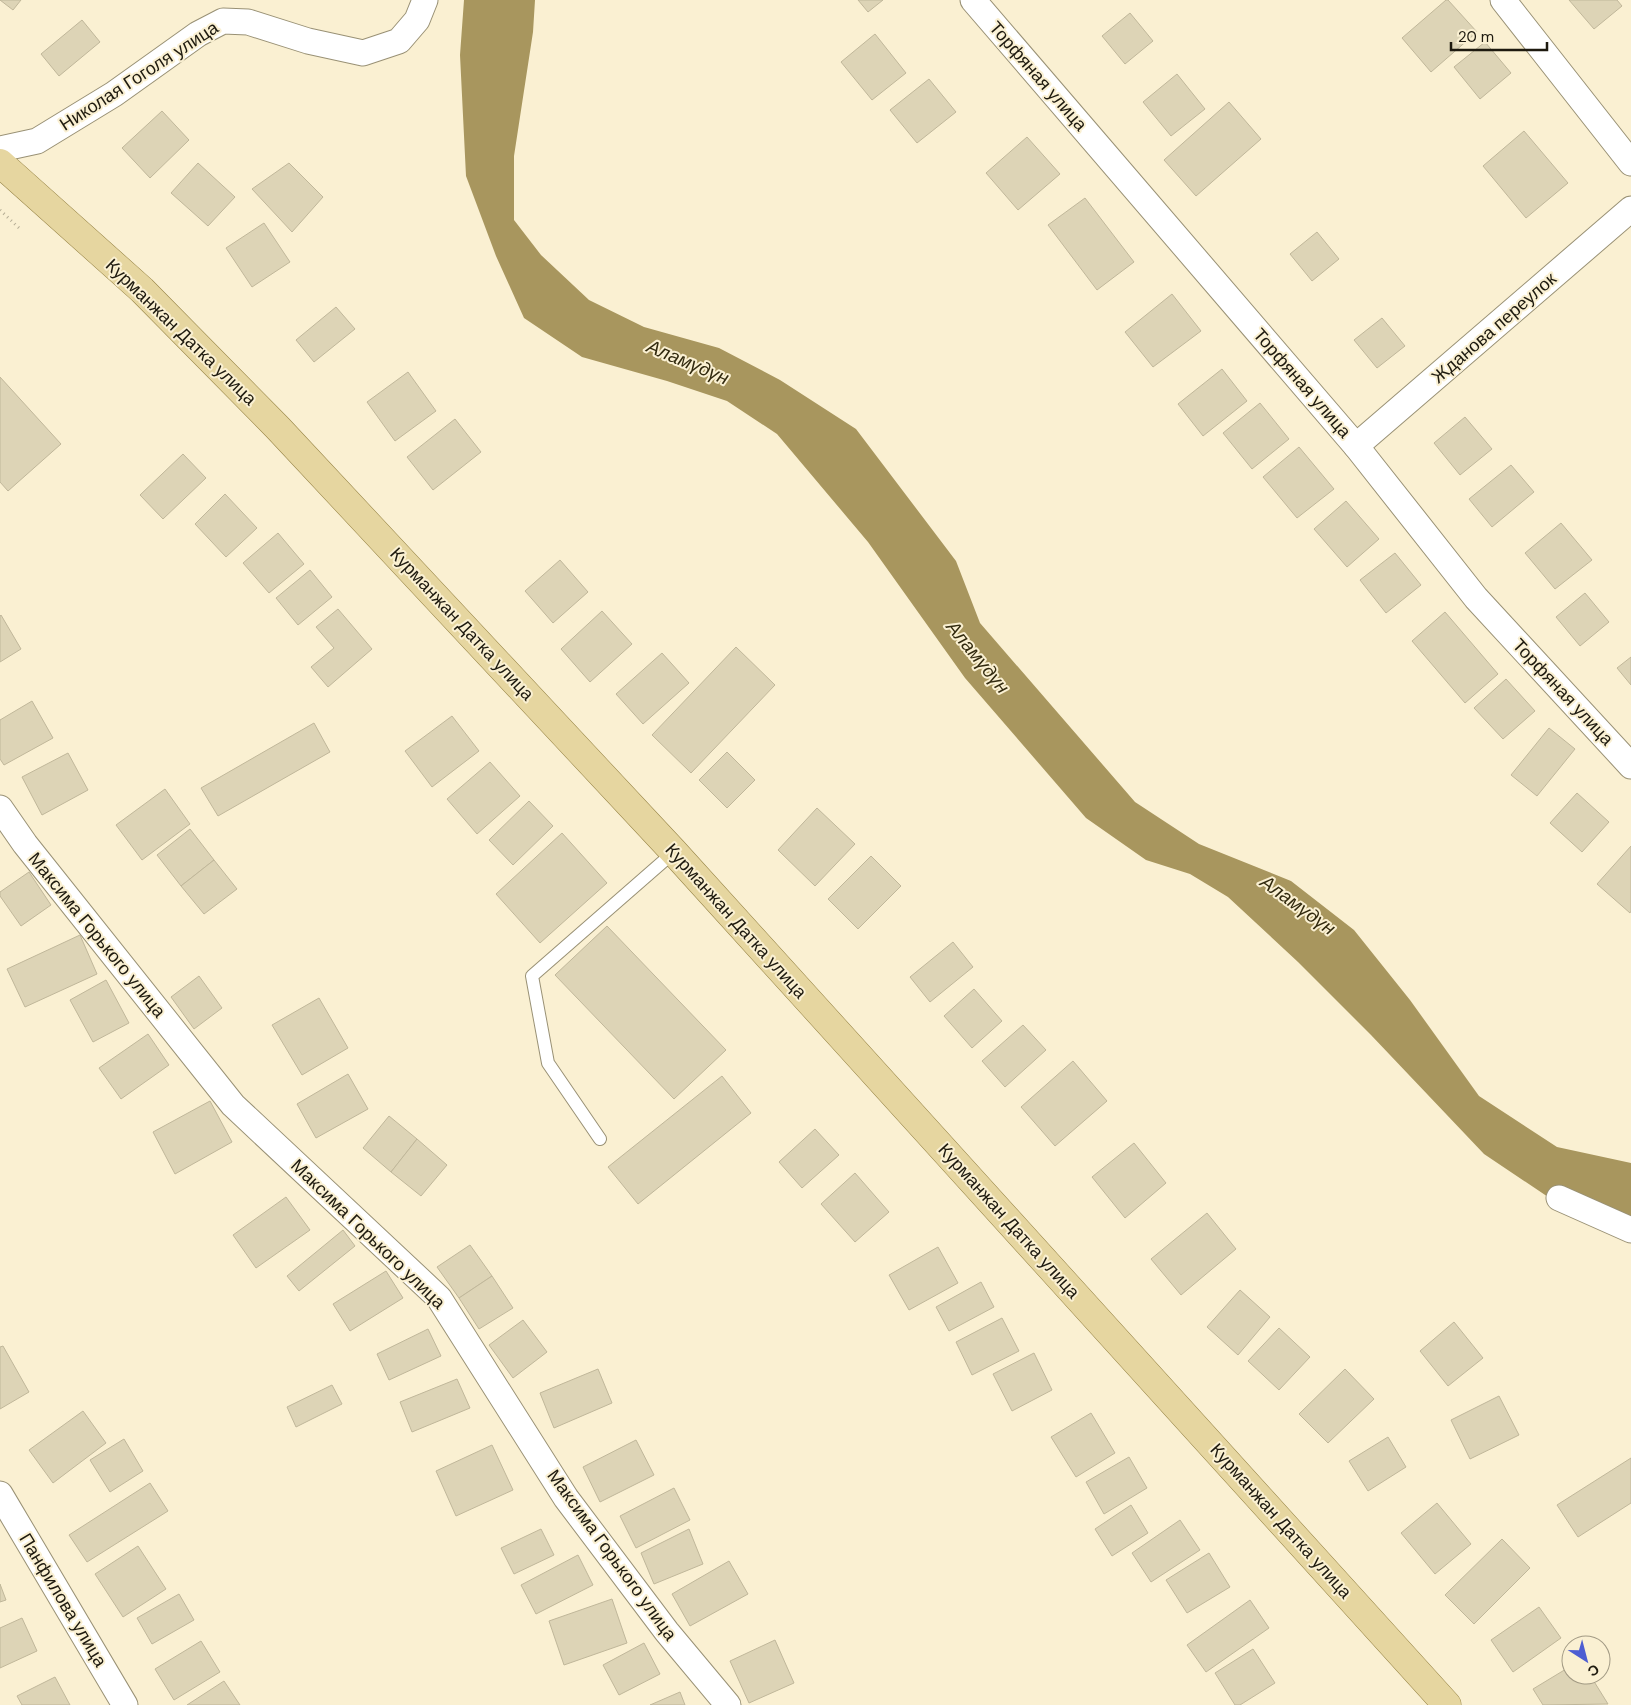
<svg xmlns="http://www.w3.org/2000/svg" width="1631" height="1705" font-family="'DM Sans',sans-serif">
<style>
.water{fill:#a8965e}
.building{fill:#ddd4b6;stroke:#c0b79a}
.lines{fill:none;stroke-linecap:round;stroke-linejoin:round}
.lane-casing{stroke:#999175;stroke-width:14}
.street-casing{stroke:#999175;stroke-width:27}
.primary-casing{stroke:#958244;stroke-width:29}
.path{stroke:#b5ad95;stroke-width:3;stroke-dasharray:1 4;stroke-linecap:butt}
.lane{stroke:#fff;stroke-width:12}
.street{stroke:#fff;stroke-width:25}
.primary{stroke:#e6d6a0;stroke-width:28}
.labels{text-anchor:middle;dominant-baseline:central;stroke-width:4;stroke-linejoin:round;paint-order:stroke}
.street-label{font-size:18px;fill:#1e1a0f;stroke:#faf0d2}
.water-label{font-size:19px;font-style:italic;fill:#322a0f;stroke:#faf0d2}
</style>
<rect width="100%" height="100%" fill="#faf0d2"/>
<!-- water -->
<path class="water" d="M 464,0 L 535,0 L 533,32 L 514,156 L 514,220 L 541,255 L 589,300 L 644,327 L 719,348 L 780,380 L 856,429 L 956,561 L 980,623 L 1135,802 L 1199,844 L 1291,881 L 1354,930 L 1410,1000 L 1479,1096 L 1557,1147 L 1631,1163 L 1631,1224 L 1557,1203 L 1484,1154 L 1371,1035 L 1298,962 L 1228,897 L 1190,874 L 1146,860 L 1086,818 L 965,678 L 868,542 L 777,434 L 727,401 L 667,381 L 582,357 L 524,318 L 496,256 L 466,176 L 460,55 Z"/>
<!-- building -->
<g class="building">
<path d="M 0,0 L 21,0 L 13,10 Z"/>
<path d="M 858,0 L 883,0 L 868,12 Z"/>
<path d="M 1446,0 L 1448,0 L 1477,32 L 1431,72 L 1402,38 Z"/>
<path d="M 1569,0 L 1617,0 L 1622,6 L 1594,29 Z"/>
<path d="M 1130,13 L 1153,41 L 1125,64 L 1102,36 Z"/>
<path d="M 82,20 L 100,42 L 59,76 L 41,54 Z"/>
<path d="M 875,34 L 906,73 L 872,100 L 841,62 Z"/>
<path d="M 1485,42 L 1511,73 L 1480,99 L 1454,67 Z"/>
<path d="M 1177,74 L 1205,109 L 1171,136 L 1143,102 Z"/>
<path d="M 929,79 L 956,112 L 917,143 L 890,110 Z"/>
<path d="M 1229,102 L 1261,139 L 1196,196 L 1164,160 Z"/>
<path d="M 162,111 L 189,140 L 150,178 L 122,148 Z"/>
<path d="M 1524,131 L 1568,183 L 1526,218 L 1483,166 Z"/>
<path d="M 1027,137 L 1060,174 L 1018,210 L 986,173 Z"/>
<path d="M 198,163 L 235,197 L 208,226 L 171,193 Z"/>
<path d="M 289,163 L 323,197 L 292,232 L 252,189 Z"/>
<path d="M 1085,198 L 1134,262 L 1097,290 L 1048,225 Z"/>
<path d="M 264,223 L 290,262 L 252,287 L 226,248 Z"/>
<path d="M 1317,232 L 1339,259 L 1312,281 L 1290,254 Z"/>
<path d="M 1172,294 L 1201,331 L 1153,367 L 1125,332 Z"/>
<path d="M 336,307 L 355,329 L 314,362 L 296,340 Z"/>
<path d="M 1382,318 L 1405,346 L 1377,368 L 1354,340 Z"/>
<path d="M 1222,369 L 1247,401 L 1203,436 L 1178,404 Z"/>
<path d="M 408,372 L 436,411 L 395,441 L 367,402 Z"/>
<path d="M 0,377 L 61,444 L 8,491 L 0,482 Z"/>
<path d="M 1260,403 L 1289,439 L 1252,469 L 1223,433 Z"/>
<path d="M 1465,417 L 1492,449 L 1460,475 L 1434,443 Z"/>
<path d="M 455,419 L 481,452 L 433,490 L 407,457 Z"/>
<path d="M 1299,447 L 1334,489 L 1297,518 L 1263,477 Z"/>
<path d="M 183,454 L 206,478 L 163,519 L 140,495 Z"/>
<path d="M 1511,465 L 1534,492 L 1492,527 L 1469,499 Z"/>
<path d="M 225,494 L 257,528 L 226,557 L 195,524 Z"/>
<path d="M 1346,501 L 1379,539 L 1347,567 L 1314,529 Z"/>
<path d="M 1561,523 L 1592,560 L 1555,589 L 1525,553 Z"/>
<path d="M 278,533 L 304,564 L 269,593 L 243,563 Z"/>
<path d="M 1395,553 L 1421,585 L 1386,613 L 1360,580 Z"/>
<path d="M 560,560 L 588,592 L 553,623 L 525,591 Z"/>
<path d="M 310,570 L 332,597 L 298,625 L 276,598 Z"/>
<path d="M 1585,593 L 1609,622 L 1580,646 L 1556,617 Z"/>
<path d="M 338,609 L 372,649 L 328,687 L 311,667 L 334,648 L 316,627 Z"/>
<path d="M 602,611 L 632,644 L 590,682 L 561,649 Z"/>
<path d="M 1445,612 L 1498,674 L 1465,703 L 1412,641 Z"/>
<path d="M 1,615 L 21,649 L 0,662 L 0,616 Z"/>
<path d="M 736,647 L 775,685 L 691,773 L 652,735 Z"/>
<path d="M 662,653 L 689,683 L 643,724 L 616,694 Z"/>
<path d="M 1631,657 L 1631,685 L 1617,668 Z"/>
<path d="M 1506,679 L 1535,711 L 1503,739 L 1474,708 Z"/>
<path d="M 32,701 L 53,738 L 4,765 L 0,759 L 0,720 Z"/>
<path d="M 452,716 L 479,751 L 432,787 L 405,751 Z"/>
<path d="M 314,723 L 330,752 L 218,816 L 201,788 Z"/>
<path d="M 1549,728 L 1575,749 L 1537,796 L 1511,775 Z"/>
<path d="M 727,752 L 755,780 L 727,808 L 699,780 Z"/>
<path d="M 68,753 L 88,790 L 42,815 L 22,777 Z"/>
<path d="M 490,762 L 520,796 L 477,834 L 447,799 Z"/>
<path d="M 165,789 L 190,824 L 142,860 L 116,825 Z"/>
<path d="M 1577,793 L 1609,822 L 1582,852 L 1550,823 Z"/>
<path d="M 529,801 L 553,826 L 513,865 L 489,840 Z"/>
<path d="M 817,808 L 855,844 L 815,886 L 778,850 Z"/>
<path d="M 190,829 L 214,860 L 181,886 L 157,855 Z"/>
<path d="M 562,833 L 607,883 L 540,943 L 496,894 Z"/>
<path d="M 1631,846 L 1631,911 L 1630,913 L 1597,884 Z"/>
<path d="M 871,856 L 901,886 L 858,929 L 828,899 Z"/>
<path d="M 214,860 L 237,889 L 204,914 L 181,886 Z"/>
<path d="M 29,872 L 51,905 L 21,926 L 0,896 L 0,892 Z"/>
<path d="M 607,926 L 726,1050 L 674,1099 L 555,975 Z"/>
<path d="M 80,935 L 97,974 L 25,1007 L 7,969 Z"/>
<path d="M 953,942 L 973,967 L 930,1002 L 910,977 Z"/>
<path d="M 199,976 L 222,1008 L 194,1029 L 171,997 Z"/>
<path d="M 106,980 L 129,1023 L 93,1042 L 70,1000 Z"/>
<path d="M 974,989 L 1002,1021 L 972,1048 L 944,1016 Z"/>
<path d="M 319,998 L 348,1048 L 302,1075 L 272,1025 Z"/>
<path d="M 1023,1025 L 1046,1050 L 1005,1087 L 982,1061 Z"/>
<path d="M 148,1034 L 169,1065 L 121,1099 L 99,1068 Z"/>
<path d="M 1073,1061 L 1107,1101 L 1055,1146 L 1021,1107 Z"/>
<path d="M 348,1074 L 368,1109 L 316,1138 L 297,1104 Z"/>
<path d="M 722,1076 L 751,1113 L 638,1204 L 608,1167 Z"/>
<path d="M 210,1101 L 232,1142 L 175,1174 L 153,1132 Z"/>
<path d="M 389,1116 L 417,1139 L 391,1172 L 363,1148 Z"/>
<path d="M 815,1129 L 839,1155 L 802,1188 L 779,1162 Z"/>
<path d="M 417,1139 L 447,1165 L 421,1196 L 391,1172 Z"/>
<path d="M 1134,1143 L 1166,1183 L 1125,1218 L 1092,1177 Z"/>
<path d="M 855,1173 L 889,1212 L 855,1242 L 821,1204 Z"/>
<path d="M 286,1197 L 310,1230 L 256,1268 L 233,1235 Z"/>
<path d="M 1207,1213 L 1236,1249 L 1181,1295 L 1151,1259 Z"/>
<path d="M 343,1230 L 355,1246 L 299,1291 L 287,1276 Z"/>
<path d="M 470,1245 L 492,1276 L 459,1298 L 437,1267 Z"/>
<path d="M 938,1247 L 958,1283 L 909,1310 L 889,1275 Z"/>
<path d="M 386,1271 L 403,1298 L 350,1331 L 333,1304 Z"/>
<path d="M 492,1276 L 513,1308 L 479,1329 L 459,1298 Z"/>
<path d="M 981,1282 L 994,1307 L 949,1331 L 936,1307 Z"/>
<path d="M 1240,1290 L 1270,1317 L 1238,1355 L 1207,1327 Z"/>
<path d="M 1002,1318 L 1019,1351 L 972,1375 L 956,1342 Z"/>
<path d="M 523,1320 L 547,1352 L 513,1378 L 489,1345 Z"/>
<path d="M 1454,1322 L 1483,1358 L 1448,1386 L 1420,1351 Z"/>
<path d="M 1279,1328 L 1310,1357 L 1279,1390 L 1248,1361 Z"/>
<path d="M 428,1329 L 441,1356 L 389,1380 L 377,1354 Z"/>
<path d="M 3,1346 L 29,1392 L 0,1409 L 0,1347 Z"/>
<path d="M 1034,1353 L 1052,1390 L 1012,1411 L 993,1374 Z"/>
<path d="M 598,1369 L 612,1403 L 554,1428 L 540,1393 Z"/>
<path d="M 1345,1369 L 1374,1399 L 1328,1443 L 1299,1414 Z"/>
<path d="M 457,1379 L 470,1408 L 412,1432 L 400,1402 Z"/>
<path d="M 332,1385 L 342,1404 L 296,1427 L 287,1407 Z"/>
<path d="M 1499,1396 L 1519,1435 L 1470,1459 L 1451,1420 Z"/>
<path d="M 83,1411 L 106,1443 L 53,1483 L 29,1450 Z"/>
<path d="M 1091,1413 L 1115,1453 L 1076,1477 L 1051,1437 Z"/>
<path d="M 1388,1437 L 1406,1467 L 1368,1491 L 1349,1461 Z"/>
<path d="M 124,1439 L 143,1471 L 110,1492 L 90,1460 Z"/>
<path d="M 636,1440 L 654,1475 L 600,1502 L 583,1467 Z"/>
<path d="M 492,1445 L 513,1490 L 456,1516 L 436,1471 Z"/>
<path d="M 1129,1457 L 1147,1488 L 1104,1514 L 1086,1482 Z"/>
<path d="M 1631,1458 L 1631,1503 L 1578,1537 L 1557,1505 Z"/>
<path d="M 150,1483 L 168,1511 L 87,1562 L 69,1535 Z"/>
<path d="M 674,1488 L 690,1520 L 636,1548 L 620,1516 Z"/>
<path d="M 1437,1503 L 1471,1544 L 1435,1574 L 1401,1533 Z"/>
<path d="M 1131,1505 L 1148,1533 L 1112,1556 L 1095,1529 Z"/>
<path d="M 1180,1520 L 1200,1550 L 1151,1582 L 1132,1553 Z"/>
<path d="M 541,1529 L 554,1555 L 514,1574 L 501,1548 Z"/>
<path d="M 689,1529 L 703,1564 L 654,1584 L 641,1553 Z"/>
<path d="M 1502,1539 L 1530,1568 L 1474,1624 L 1445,1595 Z"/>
<path d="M 138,1546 L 166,1589 L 123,1617 L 95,1574 Z"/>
<path d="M 1209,1553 L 1230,1587 L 1187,1613 L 1166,1580 Z"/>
<path d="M 578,1555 L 593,1585 L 536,1614 L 521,1585 Z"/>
<path d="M 729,1561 L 748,1594 L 690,1626 L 672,1594 Z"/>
<path d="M 0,1584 L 6,1600 L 0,1602 Z"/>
<path d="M 179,1594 L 194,1620 L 152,1644 L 137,1618 Z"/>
<path d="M 612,1599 L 627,1643 L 564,1665 L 549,1621 Z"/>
<path d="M 1250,1600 L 1269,1628 L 1206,1672 L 1187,1645 Z"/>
<path d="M 1539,1607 L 1561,1638 L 1513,1672 L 1491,1640 Z"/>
<path d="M 22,1618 L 37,1651 L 0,1668 L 0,1628 Z"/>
<path d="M 775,1640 L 794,1683 L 749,1703 L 730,1661 Z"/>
<path d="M 201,1641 L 220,1672 L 174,1700 L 155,1669 Z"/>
<path d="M 644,1643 L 660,1674 L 619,1695 L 603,1665 Z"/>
<path d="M 1253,1649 L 1275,1683 L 1240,1705 L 1235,1705 L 1215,1673 Z"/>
<path d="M 1571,1666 L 1571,1675 L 1590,1675 L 1608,1704 L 1543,1705 L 1533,1689 Z"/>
<path d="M 55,1677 L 70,1705 L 22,1705 L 17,1696 Z"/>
<path d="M 224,1681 L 240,1705 L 187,1705 Z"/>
<path d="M 680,1692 L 685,1705 L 650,1705 Z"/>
</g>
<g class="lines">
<!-- lane casing -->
<g class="lane-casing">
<path id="lane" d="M 600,1139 L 548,1063 L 532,976 L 674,852"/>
</g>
<!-- street casing -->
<g class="street-casing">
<g id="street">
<path d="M 973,0 L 1356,446 L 1476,598 L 1631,766"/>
<path d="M 1503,0 L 1631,163"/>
<path d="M 0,149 L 37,141 L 114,94 L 198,34 L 223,21 L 248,22 L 308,41 L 363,53 L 399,41 L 417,20 L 425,0"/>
<path d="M 1356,446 L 1631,209"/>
<path d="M 0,808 L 25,844 L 233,1105 L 439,1298 L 566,1498 L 667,1632 L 728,1705"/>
<path d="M 1559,1198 L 1631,1230"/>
<path d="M 0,1494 L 125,1705"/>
</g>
</g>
<!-- primary casing -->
<g class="primary-casing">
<path id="primary" d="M 0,163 L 142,290 L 278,428 L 674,852 L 1447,1705"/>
</g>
<!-- path -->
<path class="path" d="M 0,210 L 19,228"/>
<!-- lane -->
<use href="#lane" class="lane"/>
<!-- street -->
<use href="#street" class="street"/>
<!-- primary -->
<use href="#primary" class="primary"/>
</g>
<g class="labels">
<!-- street labels -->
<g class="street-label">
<text transform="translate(139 76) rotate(-33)">Николая Гоголя улица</text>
<text transform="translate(1038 76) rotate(49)">Торфяная улица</text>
<text transform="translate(1494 328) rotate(-41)">Жданова переулок</text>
<text transform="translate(181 332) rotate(44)">Курманжан Датка улица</text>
<text transform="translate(1302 383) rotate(49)">Торфяная улица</text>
<text transform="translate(462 624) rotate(47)">Курманжан Датка улица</text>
<text transform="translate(1563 692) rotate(47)">Торфяная улица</text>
<text transform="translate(736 921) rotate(48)">Курманжан Датка улица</text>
<text transform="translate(97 935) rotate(51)">Максима Горького улица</text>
<text transform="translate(1009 1221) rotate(48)">Курманжан Датка улица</text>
<text transform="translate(368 1234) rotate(44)">Максима Горького улица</text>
<text transform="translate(1281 1521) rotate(48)">Курманжан Датка улица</text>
<text transform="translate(612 1555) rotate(54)">Максима Горького улица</text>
<text transform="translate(63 1600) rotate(59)">Панфилова улица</text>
</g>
<!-- water labels -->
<g class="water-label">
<text transform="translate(688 362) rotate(23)">Аламүдүн</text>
<text transform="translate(978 657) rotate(51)">Аламүдүн</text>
<text transform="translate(1298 905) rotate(36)">Аламүдүн</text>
</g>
</g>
<!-- north arrow -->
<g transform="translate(1586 1660) rotate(144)"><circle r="24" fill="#faf0d2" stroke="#a29a84"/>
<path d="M0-4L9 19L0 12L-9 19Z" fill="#4d5dd2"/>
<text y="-8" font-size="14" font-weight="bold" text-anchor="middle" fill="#1e1a0f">С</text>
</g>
<!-- scale -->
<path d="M1451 42v8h96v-8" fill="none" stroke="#1e1a0f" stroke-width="2.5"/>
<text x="1458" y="42" font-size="15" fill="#1e1a0f" stroke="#faf0d2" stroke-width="4" paint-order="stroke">20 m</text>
</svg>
